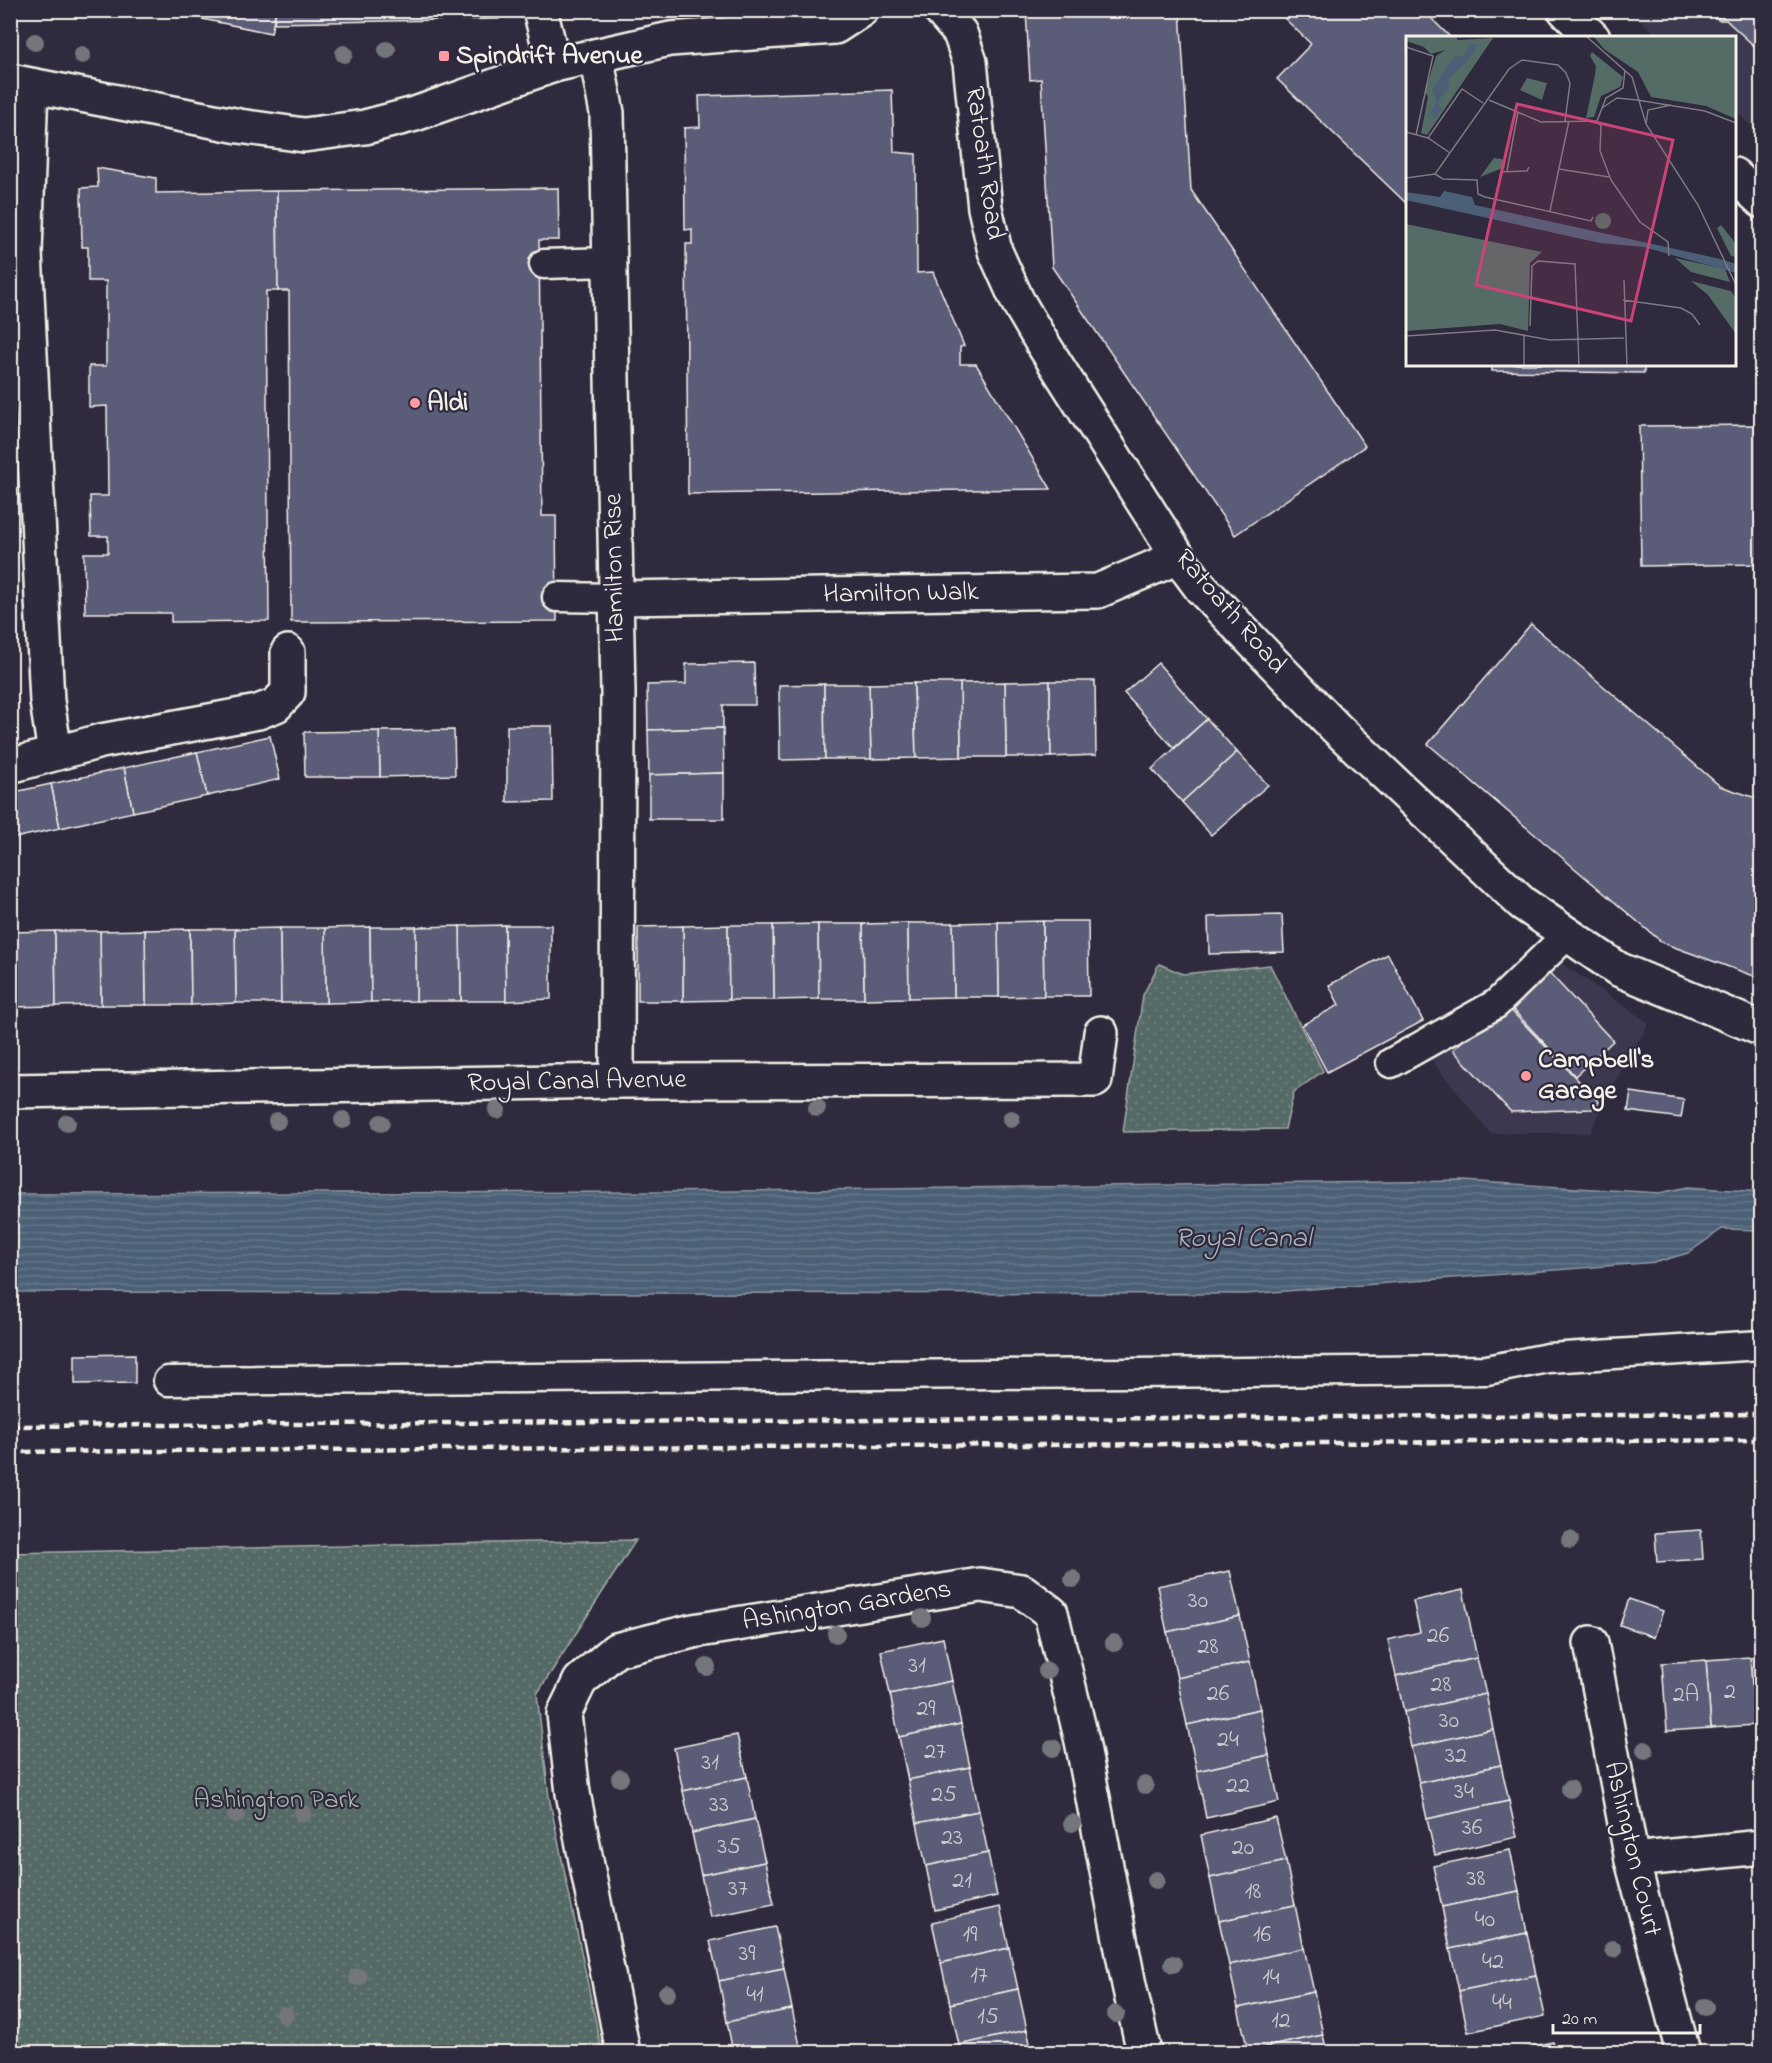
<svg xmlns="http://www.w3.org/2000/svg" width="1772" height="2063" font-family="'Indie Flower',sans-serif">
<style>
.built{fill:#3c394f}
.grass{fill:url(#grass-dots);stroke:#a4aea7;stroke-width:1.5}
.water{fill:url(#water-rules);stroke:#8f9aa4;stroke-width:1.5}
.building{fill:#5a5b78;stroke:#f4f1e8;stroke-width:1.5}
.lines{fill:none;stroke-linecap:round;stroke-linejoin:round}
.lane-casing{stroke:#f4f1e8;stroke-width:33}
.street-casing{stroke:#f4f1e8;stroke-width:38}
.secondary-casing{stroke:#f4f1e8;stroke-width:38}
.lane{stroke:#2f2a3d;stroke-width:28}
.street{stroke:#2f2a3d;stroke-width:33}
.secondary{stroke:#2f2a3d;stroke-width:33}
.rail{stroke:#f4f1e8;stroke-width:4.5;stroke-dasharray:9 4.5;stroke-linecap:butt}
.tree{fill:#74767b}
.poi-dot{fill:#ff9aa2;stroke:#2f2a3d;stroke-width:2}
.labels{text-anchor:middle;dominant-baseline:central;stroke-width:4.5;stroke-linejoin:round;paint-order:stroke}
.number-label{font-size:24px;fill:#cecccc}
.poi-label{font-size:27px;font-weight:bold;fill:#f4f1e8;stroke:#2f2a3d;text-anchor:start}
.street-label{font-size:27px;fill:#f4f1e8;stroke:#2f2a3d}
.park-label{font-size:27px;fill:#acb5ae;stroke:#2f2a3d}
.water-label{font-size:28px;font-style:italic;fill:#b0b7ba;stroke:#2f2a3d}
.inset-road{fill:none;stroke:#7e7a81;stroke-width:1.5}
.view{fill:#cc4377;fill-opacity:0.15;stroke:#cc4377;stroke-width:3}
.inset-edge{fill:none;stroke:#f4f1e8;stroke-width:3}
</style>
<defs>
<pattern id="grass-dots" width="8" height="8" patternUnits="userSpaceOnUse" patternTransform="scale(1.5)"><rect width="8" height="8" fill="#556b66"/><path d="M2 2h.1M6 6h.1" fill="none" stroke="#6e817c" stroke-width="1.8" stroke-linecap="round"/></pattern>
<pattern id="water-rules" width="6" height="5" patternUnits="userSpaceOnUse" patternTransform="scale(1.5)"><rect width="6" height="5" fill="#4b6076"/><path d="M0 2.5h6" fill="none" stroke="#66778a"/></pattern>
</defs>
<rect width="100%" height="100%" fill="#2f2a3d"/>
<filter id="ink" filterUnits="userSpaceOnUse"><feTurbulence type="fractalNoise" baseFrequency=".0167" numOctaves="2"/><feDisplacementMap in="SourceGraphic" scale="12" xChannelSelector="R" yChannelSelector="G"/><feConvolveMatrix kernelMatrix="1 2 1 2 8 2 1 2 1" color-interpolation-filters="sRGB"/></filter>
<g filter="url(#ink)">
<!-- built -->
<g class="built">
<path d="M 1631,11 L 1761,11 L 1761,136 L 1735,110 L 1734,38 L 1659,37 Z"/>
<path d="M 1544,951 L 1649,1023 L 1614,1083 L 1590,1133 L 1490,1133 L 1412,1036 L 1503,989 Z"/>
</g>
<!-- grass -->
<g class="grass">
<path d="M 1159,964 L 1183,974 L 1270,965 L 1323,1071 L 1294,1092 L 1285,1129 L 1123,1132 L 1143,995 Z"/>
<path d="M 636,1540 L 537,1694 L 549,1797 L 602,2052 L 11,2052 L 11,1553 Z"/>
</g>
<!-- water -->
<path class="water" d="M 1463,1181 L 1659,1193 L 1688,1187 L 1761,1192 L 1761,1230 L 1722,1229 L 1688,1253 L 1657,1262 L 1246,1294 L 11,1292 L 11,1194 L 660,1192 Z"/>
<!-- building -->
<g class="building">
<path d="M 183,10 L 276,10 L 271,33 L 182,15 Z"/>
<path d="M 276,10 L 499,10 L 499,19 L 274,23 Z"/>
<path d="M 577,10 L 726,10 L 577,13 Z"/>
<path d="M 1026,10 L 1180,10 L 1191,190 L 1365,446 L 1235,535 L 1052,267 L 1041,79 L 1030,80 Z"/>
<path d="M 1283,10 L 1423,10 L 1451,38 L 1408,38 L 1408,205 L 1277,79 L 1311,44 L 1280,14 Z"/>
<path d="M 1719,10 L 1762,10 L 1762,53 L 1726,20 L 1718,20 Z"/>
<path d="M 892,90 L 894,152 L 916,154 L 917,273 L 933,272 L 964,346 L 960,347 L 960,364 L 976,364 L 1051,489 L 688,494 L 686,244 L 692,244 L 692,229 L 685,230 L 684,128 L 700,127 L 699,96 Z"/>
<path d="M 97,168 L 156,178 L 156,193 L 277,191 L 278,291 L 266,291 L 269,621 L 171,622 L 171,613 L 85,613 L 84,553 L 108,553 L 108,536 L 91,536 L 90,496 L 108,496 L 107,406 L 89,407 L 89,366 L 106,366 L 106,281 L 88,281 L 88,247 L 82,247 L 81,188 L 98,187 Z"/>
<path d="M 558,188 L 559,240 L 539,240 L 542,516 L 556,516 L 557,621 L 291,622 L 289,291 L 278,291 L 277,191 Z"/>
<path d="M 1492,364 L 1644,364 L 1644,373 L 1492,371 Z"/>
<path d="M 1762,425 L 1762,564 L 1641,566 L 1639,426 Z"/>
<path d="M 1531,624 L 1720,786 L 1762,800 L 1762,979 L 1663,943 L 1428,744 Z"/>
<path d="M 754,663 L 755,705 L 723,705 L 723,728 L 648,730 L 647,685 L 686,684 L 686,664 Z"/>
<path d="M 1158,663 L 1207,719 L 1174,748 L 1124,693 Z"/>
<path d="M 1050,681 L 1051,757 L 1006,757 L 1005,682 Z"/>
<path d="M 1050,681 L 1095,681 L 1096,755 L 1051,757 Z"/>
<path d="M 1005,682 L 1006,757 L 961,757 L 960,683 Z"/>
<path d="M 914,683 L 916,758 L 871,759 L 869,684 Z"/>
<path d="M 914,683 L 960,683 L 961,757 L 916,758 Z"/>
<path d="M 824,684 L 825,759 L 780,760 L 779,685 Z"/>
<path d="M 824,684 L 869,684 L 871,759 L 825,759 Z"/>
<path d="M 1207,719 L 1237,752 L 1182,802 L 1152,769 Z"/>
<path d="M 507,726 L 552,726 L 553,801 L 507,802 Z"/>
<path d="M 723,728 L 724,773 L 649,775 L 648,730 Z"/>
<path d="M 454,730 L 455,775 L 380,777 L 379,731 Z"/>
<path d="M 379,731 L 380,777 L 305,777 L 304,732 Z"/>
<path d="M 270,736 L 280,779 L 207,796 L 197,752 Z"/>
<path d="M 197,752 L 207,796 L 133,812 L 124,768 Z"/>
<path d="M 1237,752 L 1268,785 L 1211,835 L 1182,802 Z"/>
<path d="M 124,768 L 133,812 L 60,828 L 51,784 Z"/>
<path d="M 724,773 L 724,819 L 649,819 L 649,775 Z"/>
<path d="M 51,784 L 60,828 L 10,839 L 10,793 Z"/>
<path d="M 1282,915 L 1284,952 L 1209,954 L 1208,917 Z"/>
<path d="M 1043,921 L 1044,996 L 999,997 L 998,922 Z"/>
<path d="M 1043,921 L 1088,921 L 1089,996 L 1044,996 Z"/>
<path d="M 998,922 L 999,997 L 954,997 L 953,923 Z"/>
<path d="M 908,923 L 909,998 L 864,999 L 863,924 Z"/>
<path d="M 908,923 L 953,923 L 954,997 L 909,998 Z"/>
<path d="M 818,924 L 819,999 L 774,1000 L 773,925 Z"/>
<path d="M 818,924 L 863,924 L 864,999 L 819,999 Z"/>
<path d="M 505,925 L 506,1001 L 461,1001 L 460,926 Z"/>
<path d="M 505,925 L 551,925 L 551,999 L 506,1001 Z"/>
<path d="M 728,925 L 729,1000 L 683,1001 L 683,926 Z"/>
<path d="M 728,925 L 773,925 L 774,1000 L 729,1000 Z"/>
<path d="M 460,926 L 461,1001 L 416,1001 L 416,927 Z"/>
<path d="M 683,926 L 683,1001 L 638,1001 L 638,927 Z"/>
<path d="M 370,927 L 371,1002 L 326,1003 L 325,928 Z"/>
<path d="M 370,927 L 416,927 L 416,1001 L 371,1002 Z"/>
<path d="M 280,928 L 281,1003 L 236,1003 L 235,929 Z"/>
<path d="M 280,928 L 325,928 L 326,1003 L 281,1003 Z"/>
<path d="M 190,929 L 191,1005 L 146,1005 L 145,930 Z"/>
<path d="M 190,929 L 235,929 L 236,1003 L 191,1005 Z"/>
<path d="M 145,930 L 146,1005 L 101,1005 L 100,931 Z"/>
<path d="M 55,931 L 56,1006 L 11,1007 L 10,932 Z"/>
<path d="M 55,931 L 100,931 L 101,1005 L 56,1006 Z"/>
<path d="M 1388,954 L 1423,1021 L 1327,1072 L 1302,1025 L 1339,1005 L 1329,985 Z"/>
<path d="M 1542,965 L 1613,1041 L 1575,1076 L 1505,1001 Z"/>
<path d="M 1503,1002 L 1599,1102 L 1592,1109 L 1511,1112 L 1453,1050 Z"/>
<path d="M 1631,1092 L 1684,1100 L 1681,1118 L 1628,1111 Z"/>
<path d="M 135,1354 L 135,1383 L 75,1384 L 75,1355 Z"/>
<path d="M 1701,1530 L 1703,1559 L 1657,1562 L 1655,1533 Z"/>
<path d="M 1230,1571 L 1240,1616 L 1167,1632 L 1157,1586 Z"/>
<path d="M 1463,1590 L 1477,1658 L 1396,1676 L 1388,1640 L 1420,1632 L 1413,1601 Z"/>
<path d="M 1629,1599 L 1663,1611 L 1654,1637 L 1620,1625 Z"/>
<path d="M 1240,1616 L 1250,1662 L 1177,1678 L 1167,1632 Z"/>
<path d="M 943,1638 L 952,1681 L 890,1694 L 881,1651 Z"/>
<path d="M 1762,1656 L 1762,1724 L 1755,1725 L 1750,1657 Z"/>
<path d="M 1750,1657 L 1755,1725 L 1711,1728 L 1706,1660 Z"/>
<path d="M 1477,1658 L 1486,1694 L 1404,1712 L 1396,1676 Z"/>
<path d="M 1706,1660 L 1711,1728 L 1667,1731 L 1662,1663 Z"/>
<path d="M 1250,1662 L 1260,1709 L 1187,1725 L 1177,1678 Z"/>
<path d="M 952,1681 L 961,1724 L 899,1737 L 890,1694 Z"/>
<path d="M 1486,1694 L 1493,1729 L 1411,1747 L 1404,1712 Z"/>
<path d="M 1260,1709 L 1269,1755 L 1197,1771 L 1187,1725 Z"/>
<path d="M 961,1724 L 970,1767 L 908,1780 L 899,1737 Z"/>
<path d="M 1493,1729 L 1501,1765 L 1419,1783 L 1411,1747 Z"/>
<path d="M 737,1735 L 747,1777 L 683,1791 L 674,1748 Z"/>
<path d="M 1269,1755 L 1279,1802 L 1206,1818 L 1197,1771 Z"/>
<path d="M 1501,1765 L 1509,1801 L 1427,1819 L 1419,1783 Z"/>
<path d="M 970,1767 L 979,1811 L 917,1823 L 908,1780 Z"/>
<path d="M 747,1777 L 755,1819 L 692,1833 L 683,1791 Z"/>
<path d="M 1509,1801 L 1517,1837 L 1435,1855 L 1427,1819 Z"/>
<path d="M 979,1811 L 988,1853 L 926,1866 L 917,1823 Z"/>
<path d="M 1276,1818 L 1286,1861 L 1210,1878 L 1201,1835 Z"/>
<path d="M 755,1819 L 765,1862 L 701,1875 L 692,1833 Z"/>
<path d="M 1510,1850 L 1519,1891 L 1442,1907 L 1433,1866 Z"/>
<path d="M 988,1853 L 997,1896 L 935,1910 L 926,1866 Z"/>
<path d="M 1286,1861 L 1295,1905 L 1219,1921 L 1210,1878 Z"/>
<path d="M 765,1862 L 774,1904 L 710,1917 L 701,1875 Z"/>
<path d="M 1519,1891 L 1527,1933 L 1450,1949 L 1442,1907 Z"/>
<path d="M 1295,1905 L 1304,1948 L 1229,1965 L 1219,1921 Z"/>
<path d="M 1000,1907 L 1009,1948 L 941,1963 L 932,1922 Z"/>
<path d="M 775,1927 L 784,1968 L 719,1981 L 710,1941 Z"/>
<path d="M 1527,1933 L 1536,1975 L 1459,1991 L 1450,1949 Z"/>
<path d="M 1009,1948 L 1018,1989 L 950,2004 L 941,1963 Z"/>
<path d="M 1304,1948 L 1314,1992 L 1238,2008 L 1229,1965 Z"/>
<path d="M 784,1968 L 792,2009 L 727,2022 L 719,1981 Z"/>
<path d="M 1536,1975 L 1545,2016 L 1468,2032 L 1459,1991 Z"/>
<path d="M 1018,1989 L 1027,2030 L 959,2045 L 950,2004 Z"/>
<path d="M 1314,1992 L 1323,2035 L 1248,2051 L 1238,2008 Z"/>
<path d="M 792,2009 L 801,2050 L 787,2052 L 733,2052 L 727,2022 Z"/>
<path d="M 1027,2030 L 1032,2052 L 961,2052 L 959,2045 Z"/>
<path d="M 1323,2035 L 1327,2052 L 1248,2052 L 1248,2051 Z"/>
<path d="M 1553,2042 L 1556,2052 L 1509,2052 Z"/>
</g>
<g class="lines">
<!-- lane casing -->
<g class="lane-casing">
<g id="lane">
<path d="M 544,264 L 610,262"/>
<path d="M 557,597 L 616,598"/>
<path d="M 1391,1063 L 1496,1004 L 1568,934"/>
<path d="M 168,1381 L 1487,1370 L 1548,1358 L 1762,1345"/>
</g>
</g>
<!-- street casing -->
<g class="street-casing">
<g id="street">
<path d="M 540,10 L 554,65"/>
<path d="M 940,10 L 960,33 L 970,62 L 985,208 L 995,251 L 1017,300 L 1041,341 L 1178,557 L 1201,588 L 1336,728 L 1522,903 L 1618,969 L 1762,1029"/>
<path d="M 596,56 L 607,113 L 618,693 L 617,1081"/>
<path d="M 10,81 L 239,126 L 304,135 L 365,127 L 415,114 L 554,65 L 670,39 L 835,27 L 861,10"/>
<path d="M 31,86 L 25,252 L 47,701 L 55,753"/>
<path d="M 616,598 L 1098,591 L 1178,557"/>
<path d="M 10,766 L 101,741 L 258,712 L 276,705 L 288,692 L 288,652"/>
<path d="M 10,1091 L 617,1081 L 1095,1080 L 1101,1033"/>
<path d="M 1591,1643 L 1632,1860 L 1683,2052"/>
<path d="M 1632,1860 L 1762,1847"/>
<path d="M 623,2052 L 573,1793 L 564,1714 L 580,1681 L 616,1650 L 693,1631 L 980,1585 L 1022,1591 L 1051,1613 L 1082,1741 L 1129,1985 L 1144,2052"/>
</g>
</g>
<!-- secondary casing -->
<g class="secondary-casing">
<g id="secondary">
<path d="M 1565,10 L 1593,38"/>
<path d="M 1734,175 L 1762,201"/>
</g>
</g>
<!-- lane -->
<use href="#lane" class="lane"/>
<!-- street -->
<use href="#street" class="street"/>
<!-- secondary -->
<use href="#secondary" class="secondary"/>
<!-- rail -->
<g class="rail">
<path d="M 10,1426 L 1762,1414"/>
<path d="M 10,1452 L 1762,1440"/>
</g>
</g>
<!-- trees -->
<g class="tree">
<circle cx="35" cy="42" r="9"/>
<circle cx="387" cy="50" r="9"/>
<circle cx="344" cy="54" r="9"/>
<circle cx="82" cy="55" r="9"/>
<circle cx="817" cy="1108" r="9"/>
<circle cx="497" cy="1110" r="9"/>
<circle cx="1011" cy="1119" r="9"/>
<circle cx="343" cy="1120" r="9"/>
<circle cx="277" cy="1121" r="9"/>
<circle cx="67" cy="1123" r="9"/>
<circle cx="381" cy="1123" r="9"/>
<circle cx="1570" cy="1540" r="9"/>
<circle cx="1073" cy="1579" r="9"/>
<circle cx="922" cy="1618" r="9"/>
<circle cx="836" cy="1634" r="9"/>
<circle cx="1114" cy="1643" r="9"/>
<circle cx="707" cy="1667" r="9"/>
<circle cx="1047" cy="1671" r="9"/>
<circle cx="1053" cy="1748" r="9"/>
<circle cx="1645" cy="1750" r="9"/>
<circle cx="620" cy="1778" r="9"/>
<circle cx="1145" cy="1785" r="9"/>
<circle cx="1570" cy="1789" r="9"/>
<circle cx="303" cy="1813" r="9"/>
<circle cx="236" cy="1815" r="9"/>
<circle cx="1072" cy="1823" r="9"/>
<circle cx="1156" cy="1880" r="9"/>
<circle cx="1613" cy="1949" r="9"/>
<circle cx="1173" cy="1964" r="9"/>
<circle cx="358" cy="1977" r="9"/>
<circle cx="667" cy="1993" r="9"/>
<circle cx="1705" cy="2007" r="9"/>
<circle cx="1116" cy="2014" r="9"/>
<circle cx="285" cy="2015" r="9"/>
</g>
</g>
<!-- markers -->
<g class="poi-dot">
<rect x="438" y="50" width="12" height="12" rx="3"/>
<circle cx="415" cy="403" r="6"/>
<circle cx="1526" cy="1076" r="6"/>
</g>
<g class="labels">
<!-- number labels -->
<g class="number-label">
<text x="1198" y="1601">30</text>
<text x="1438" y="1636">26</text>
<text x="1208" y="1647">28</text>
<text x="917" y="1666">31</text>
<text x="1441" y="1685">28</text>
<text x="1730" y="1692">2</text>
<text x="1218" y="1694">26</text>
<text x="1686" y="1695">2A</text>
<text x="926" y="1709">29</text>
<text x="1449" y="1721">30</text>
<text x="1228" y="1740">24</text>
<text x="935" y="1752">27</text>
<text x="1456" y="1756">32</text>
<text x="710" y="1763">31</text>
<text x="1238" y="1786">22</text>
<text x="1464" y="1792">34</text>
<text x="944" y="1795">25</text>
<text x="719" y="1805">33</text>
<text x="1472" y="1828">36</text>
<text x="952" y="1838">23</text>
<text x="729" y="1847">35</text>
<text x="1243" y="1848">20</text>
<text x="1476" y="1879">38</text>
<text x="962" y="1881">21</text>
<text x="738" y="1889">37</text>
<text x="1253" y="1892">18</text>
<text x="1485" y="1920">40</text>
<text x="970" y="1935">19</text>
<text x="1262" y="1935">16</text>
<text x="747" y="1954">39</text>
<text x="1493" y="1962">42</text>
<text x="979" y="1976">17</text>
<text x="1271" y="1978">14</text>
<text x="755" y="1995">41</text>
<text x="1502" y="2003">44</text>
<text x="988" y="2017">15</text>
<text x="1281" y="2021">12</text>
</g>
<!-- poi labels -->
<g class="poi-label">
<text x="456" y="56">Spindrift Avenue</text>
<text x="427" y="403">Aldi</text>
<text x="1538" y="1060">Campbell's<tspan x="1538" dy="31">Garage</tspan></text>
</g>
<!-- street labels -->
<g class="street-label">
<text transform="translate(984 163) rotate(82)">Ratoath Road</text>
<text transform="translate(615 568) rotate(-91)">Hamilton Rise</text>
<text transform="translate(901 594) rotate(-1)">Hamilton Walk</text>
<text transform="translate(1230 612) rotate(49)">Ratoath Road</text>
<text transform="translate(577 1082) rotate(-1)">Royal Canal Avenue</text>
<text transform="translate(847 1606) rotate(-9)">Ashington Gardens</text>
<text transform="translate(1632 1849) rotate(77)">Ashington Court</text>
</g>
<!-- park labels -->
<g class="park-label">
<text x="276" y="1800">Ashington Park</text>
</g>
<!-- water labels -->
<g class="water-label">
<text x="1243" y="1239">Royal Canal</text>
</g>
</g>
<!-- overview -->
<g transform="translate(1406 36)">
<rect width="330" height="330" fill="#2f2a3d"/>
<path d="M 0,0 L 49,0 L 52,4 L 87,2 L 21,99 L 15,97 L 22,61 L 19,56 L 30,20 L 39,14 L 25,18 L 18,11 L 0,5 ZM 187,0 L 330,0 L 330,83 L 300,70 L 245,61 L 232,36 L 198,13 ZM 186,16 L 217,41 L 214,51 L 195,60 L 188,81 L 180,82 L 189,39 L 190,30 L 184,20 ZM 88,122 L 96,123 L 99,131 L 74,141 ZM189 185a8 8 0 1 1 16 0a8 8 0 1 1-16 0ZM 0,188 L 136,216 L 124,227 L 122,295 L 94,288 L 0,295 ZM 269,222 L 319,233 L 324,246 L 285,236 ZM 285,245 L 325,255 L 330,263 L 330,298 L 302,259 Z" fill="#556b66"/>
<path d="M 121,42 L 141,47 L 136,64 L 114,54 ZM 315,189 L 330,208 L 330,221 L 325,220 L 311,192 ZM 25,217 L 44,218 L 43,247 L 24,246 ZM 48,218 L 59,218 L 58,241 L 47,240 Z" fill="#556b66"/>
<path d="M 64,8 L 71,8 L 68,17 L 42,44 L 43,52 L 31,67 L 36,73 L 28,84 L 25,75 L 31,66 L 26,54 L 41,30 L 48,21 L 57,20 ZM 38,155 L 66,161 L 69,169 L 310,222 L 330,228 L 330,237 L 238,211 L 194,207 L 0,164 L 0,156 L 34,161 Z" fill="#4b6076"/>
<path class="inset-road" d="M 180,0 L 226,41 L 240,88 L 292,169 L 330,249M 0,11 L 27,20 L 10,99M 83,64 L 135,86 L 191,85M 196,72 L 211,62 L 231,64 L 299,75 L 330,87M 191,85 L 195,90 L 194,115 L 205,144 L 234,186 L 262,206 L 263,220M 191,85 L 200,62 L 217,52 L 219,34M 240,88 L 242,74 L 265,69M 0,96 L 22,102 L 44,117M 22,102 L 56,53 L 77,67M 153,133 L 203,141M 101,135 L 112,76M 94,136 L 121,135 L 123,131M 29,138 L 37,143 L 71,144 L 72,158 L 79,161 L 185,185 L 187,181M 0,142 L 29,138 L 103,33 L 116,24 L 152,29 L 160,37 L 164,47 L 159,85M 144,175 L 163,85M 218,244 L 221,330M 217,264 L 275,272 L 286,278 L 294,289M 124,290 L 126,230 L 132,225 L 169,228 L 173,330M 0,300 L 89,294 L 144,304 L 218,302M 118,330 L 118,299"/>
<path class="view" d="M 111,68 L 267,104 L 225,285 L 70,249 Z"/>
<rect width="330" height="330" class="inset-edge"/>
</g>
<!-- margin -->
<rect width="1772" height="2063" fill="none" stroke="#2f2a3d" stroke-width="36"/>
<rect x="18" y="18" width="1736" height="2027" fill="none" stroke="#f4f1e8" stroke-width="2" filter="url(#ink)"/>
<!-- scale -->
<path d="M1553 2024v9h147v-9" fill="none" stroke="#f4f1e8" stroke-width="3"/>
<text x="1562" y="2024" font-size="18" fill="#f4f1e8" stroke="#2f2a3d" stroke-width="4.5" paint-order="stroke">20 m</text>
</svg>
